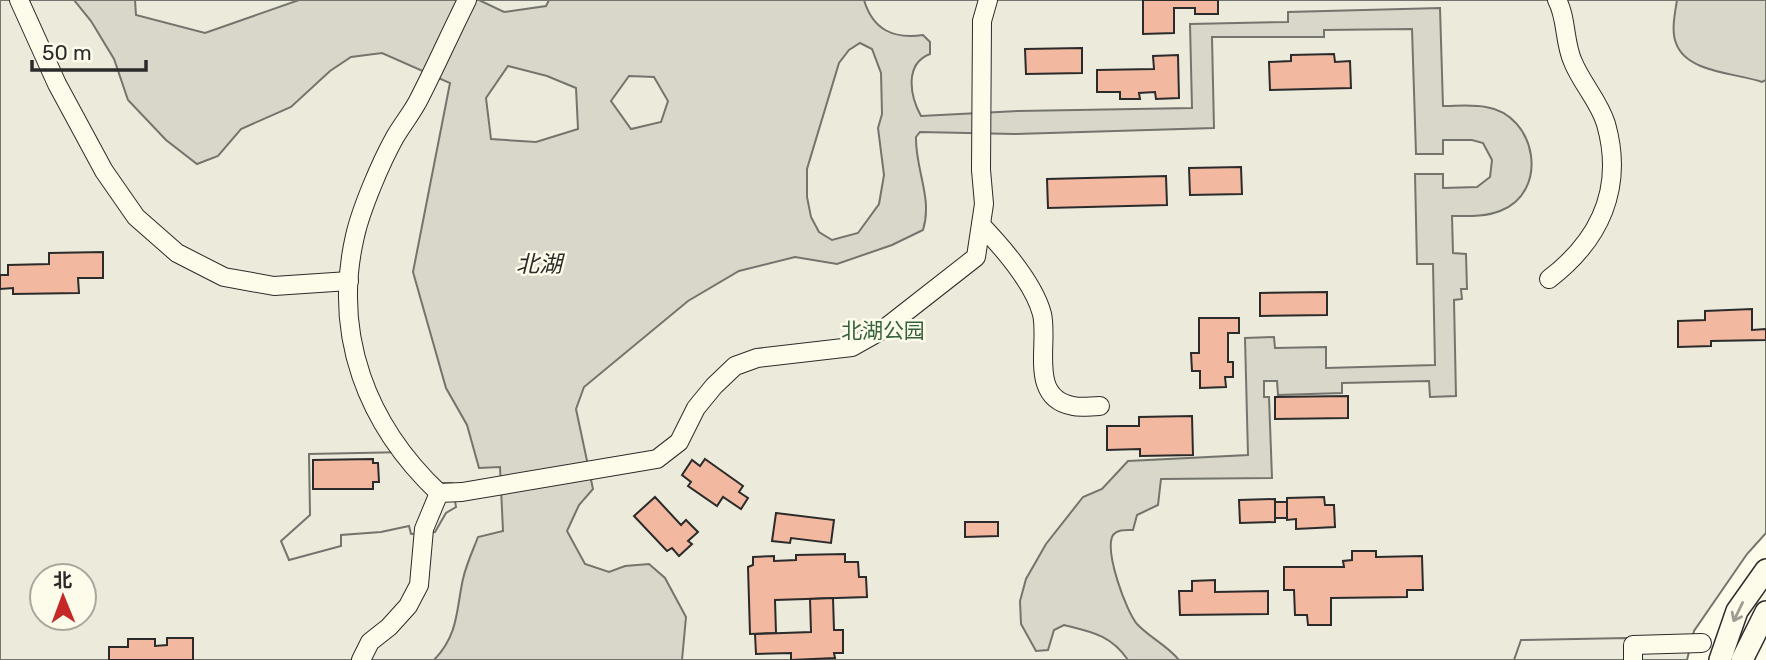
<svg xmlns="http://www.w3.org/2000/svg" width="1766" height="660" font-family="Rubik,'Noto Sans SC',sans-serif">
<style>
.green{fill:#ecebdb;stroke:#74746e;stroke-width:2;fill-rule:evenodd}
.parking{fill:#eceadb;stroke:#74746e;stroke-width:2}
.water{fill:#d8d7c9;stroke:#74746e;stroke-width:2;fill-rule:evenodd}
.building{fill:#f2b8a0;stroke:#2b2b2b;stroke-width:2}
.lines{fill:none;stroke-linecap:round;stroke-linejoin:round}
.minor-casing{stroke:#2b2b2b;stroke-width:20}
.major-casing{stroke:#2b2b2b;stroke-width:24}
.minor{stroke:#fdfbea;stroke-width:18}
.major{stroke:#fdfbea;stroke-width:21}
.oneway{stroke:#9e9d94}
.labels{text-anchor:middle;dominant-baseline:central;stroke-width:5;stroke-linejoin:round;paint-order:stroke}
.park-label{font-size:21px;fill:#34623c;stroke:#fdfbea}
.water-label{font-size:23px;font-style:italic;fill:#2b2b2b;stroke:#fdfbea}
</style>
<rect width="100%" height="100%" fill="#fdfbea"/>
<!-- green -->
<path class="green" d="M 0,0 L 1766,0 L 1766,533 L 1747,554 L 1694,631 L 1687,660 L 0,660 ZM 42,576 L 84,576 L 84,618 L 42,618 Z"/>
<!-- parking -->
<g class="parking">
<path d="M 408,452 L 441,483 L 452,483 L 456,507 L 446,513 L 435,532 L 411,534 L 409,526 L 381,532 L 341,535 L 341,546 L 289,560 L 281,541 L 310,515 L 309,454 Z"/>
<path d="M 1627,638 L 1632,645 L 1633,660 L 1514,660 L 1521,640 Z"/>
</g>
<!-- water -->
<g class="water">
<path d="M 74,0 L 135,0 L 136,15 L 205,33 L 299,0 L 479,0 L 504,12 L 546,6 L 549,0 L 864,0 C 873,30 893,39 923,35 L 930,42 L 930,54 C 904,64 910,96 921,116 L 1018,111 L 1192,108 L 1190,24 L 1288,22 L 1288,12 L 1440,8 L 1443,106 C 1456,106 1472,104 1486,107 C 1537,115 1550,192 1500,211 C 1485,217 1468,216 1452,216 L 1453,253 L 1466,254 L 1467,289 L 1461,289 L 1462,299 L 1454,300 L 1456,396 L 1430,397 L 1429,381 L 1342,383 L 1342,393 L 1278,395 L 1277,381 L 1264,381 L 1264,397 L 1269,397 L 1272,478 L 1161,479 L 1158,505 L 1137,515 L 1133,530 C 1126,530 1118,529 1113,535 C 1104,551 1126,611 1137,624 C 1150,638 1167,645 1179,660 L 1128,660 C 1111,635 1092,632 1064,625 L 1054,630 L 1048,650 L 1036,651 L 1021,624 L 1020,601 L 1026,579 L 1046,544 L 1083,497 L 1102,489 L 1128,461 L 1248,455 L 1245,338 L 1274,337 L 1275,348 L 1326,347 L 1326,368 L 1435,365 L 1433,264 L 1417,264 L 1415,174 L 1443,174 L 1443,188 L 1477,187 L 1490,177 L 1492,160 L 1483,143 L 1472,140 L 1443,140 L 1443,154 L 1416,154 L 1412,29 L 1324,30 L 1324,37 L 1212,37 L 1214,128 L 1014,134 L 920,132 L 916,137 C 915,169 933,198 923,230 L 892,245 L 837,264 L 795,257 L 739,271 L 688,301 L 584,387 L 576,409 L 593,489 L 579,505 L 567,531 L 585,564 L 609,572 L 625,566 L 649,564 L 665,578 L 686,617 L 682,660 L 434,660 C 459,634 456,610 463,579 C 466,565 473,550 478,537 L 503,531 L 500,467 L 479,468 L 467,425 L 446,388 L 413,272 L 450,83 L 382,53 L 351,57 L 330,71 L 291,107 L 241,129 L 218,156 L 197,164 L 166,140 L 128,100 L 114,59 L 91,21 ZM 860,43 L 872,49 L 881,73 L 882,114 L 878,128 L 884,175 L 879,204 L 858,233 L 832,240 L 819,232 L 811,217 L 807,197 L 807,169 L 839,63 L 849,50 ZM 508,66 L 547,76 L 576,88 L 578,129 L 536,142 L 491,139 L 486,98 ZM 629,76 L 654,77 L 668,101 L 661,122 L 631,129 L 611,101 Z"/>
<path d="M 1677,0 L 1766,0 L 1766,80 L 1762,82 C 1737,73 1686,73 1676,43 C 1671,31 1675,13 1677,0 Z"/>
</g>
<!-- building -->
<g class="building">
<path d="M 1143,0 L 1218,0 L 1218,14 L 1195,14 L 1195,8 L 1174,8 L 1174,33 L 1143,34 Z"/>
<path d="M 1082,48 L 1082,73 L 1026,74 L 1025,49 Z"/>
<path d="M 1334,54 L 1335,62 L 1350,61 L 1351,88 L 1270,90 L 1269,62 L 1291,61 L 1291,55 Z"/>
<path d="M 1178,55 L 1179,98 L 1156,99 L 1155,92 L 1139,93 L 1140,99 L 1120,99 L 1120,92 L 1097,92 L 1097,70 L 1154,69 L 1153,56 Z"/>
<path d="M 1241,167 L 1242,194 L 1190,195 L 1189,168 Z"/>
<path d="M 1166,176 L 1167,205 L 1048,208 L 1047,179 Z"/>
<path d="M 103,252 L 103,278 L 78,278 L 79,293 L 13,294 L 13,288 L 0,289 L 0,275 L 8,275 L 8,265 L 49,264 L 49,253 Z"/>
<path d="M 1327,292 L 1327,315 L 1260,316 L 1260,293 Z"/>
<path d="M 1752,309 L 1752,330 L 1766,329 L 1766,340 L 1711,341 L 1711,346 L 1678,347 L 1678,321 L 1705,320 L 1705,311 Z"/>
<path d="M 1199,318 L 1239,318 L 1239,333 L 1228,333 L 1228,362 L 1233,362 L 1233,377 L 1225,377 L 1226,387 L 1200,388 L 1200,371 L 1192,371 L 1191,353 L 1199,353 Z"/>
<path d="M 1348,396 L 1348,418 L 1275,419 L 1275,397 Z"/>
<path d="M 1192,416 L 1193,455 L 1140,456 L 1140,449 L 1107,450 L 1107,426 L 1139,426 L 1139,417 Z"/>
<path d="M 373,459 L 373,463 L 378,463 L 379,482 L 373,482 L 373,489 L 313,489 L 313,460 Z"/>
<path d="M 705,459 L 743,486 L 739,492 L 748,498 L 741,509 L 723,497 L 717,506 L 688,486 L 691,482 L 682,475 L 692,460 L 700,466 Z"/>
<path d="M 655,497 L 681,525 L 686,520 L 698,532 L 688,541 L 692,544 L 679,556 L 672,548 L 667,551 L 634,516 Z"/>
<path d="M 1324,497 L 1325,505 L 1334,505 L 1335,527 L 1296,529 L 1296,519 L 1287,520 L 1287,498 Z"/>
<path d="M 1275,499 L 1275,522 L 1240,523 L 1239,500 Z"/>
<rect x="1275" y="502" width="12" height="16"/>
<path d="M 776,513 L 834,520 L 831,543 L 791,538 L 790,543 L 772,541 Z"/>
<path d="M 965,522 L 998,522 L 998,536 L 965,537 Z"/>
<path d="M 1352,551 L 1376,551 L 1376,557 L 1422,556 L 1423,590 L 1407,590 L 1407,597 L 1331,598 L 1331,625 L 1308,625 L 1307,615 L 1295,615 L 1294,590 L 1284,590 L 1284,567 L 1344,567 L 1343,561 L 1352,560 Z"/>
<path d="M 845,554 L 845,562 L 858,562 L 859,577 L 866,577 L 867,597 L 775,600 L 776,633 L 750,634 L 748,567 L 753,565 L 753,557 L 774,556 L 774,561 L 796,560 L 796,555 Z"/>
<path d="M 1215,580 L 1215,592 L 1268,591 L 1268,614 L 1180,615 L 1179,591 L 1192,591 L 1192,581 Z"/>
<path d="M 833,598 L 834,630 L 843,630 L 843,653 L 834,653 L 835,658 L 791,660 L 791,653 L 756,654 L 755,634 L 811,632 L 810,599 Z"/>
<path d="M 167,638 L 193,638 L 193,660 L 109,660 L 109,647 L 128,647 L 128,639 L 155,639 L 155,646 L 167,645 Z"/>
</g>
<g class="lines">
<!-- minor casing -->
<g class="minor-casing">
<g id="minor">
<path d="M 19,0 L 57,84 L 104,171 L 136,217 L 177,253 L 224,277 L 274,286 L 349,281"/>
<path d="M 467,0 C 450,34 435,68 418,101 C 411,114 402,125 395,137 C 381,162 361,209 355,236 C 332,335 367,425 439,493 L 462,492 L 657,459 L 679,442 L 696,408 L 714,386 L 735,366 L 757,358 L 852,347 L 884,329 L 976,257 L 984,204 L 981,170 L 982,21 L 988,0"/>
<path d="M 981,225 C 1002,247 1034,284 1042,314 C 1049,344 1028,398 1073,406 C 1081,408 1091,406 1100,406"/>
<path d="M 1549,279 C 1600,240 1624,188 1606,124 C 1599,101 1582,84 1573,62 C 1564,43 1567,18 1557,0"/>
<path d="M 361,660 L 370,642 L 389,627 L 408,606 L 419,585 L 424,529 L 439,493"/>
<path d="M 1633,660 L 1633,645 L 1702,643"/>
</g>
</g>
<!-- major casing -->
<g class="major-casing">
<g id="major">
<path d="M 1720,660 L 1737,611 L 1766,570"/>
<path d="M 1742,660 L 1766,612"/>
</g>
</g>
<!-- minor -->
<use href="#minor" class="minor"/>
<!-- major -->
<use href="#major" class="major"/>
</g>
<!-- one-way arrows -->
<defs><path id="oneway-shaft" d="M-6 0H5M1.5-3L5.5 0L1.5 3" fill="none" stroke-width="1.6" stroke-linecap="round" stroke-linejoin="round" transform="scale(1.75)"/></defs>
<use class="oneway" href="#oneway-shaft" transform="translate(1738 612) rotate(116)"/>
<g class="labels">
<!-- park labels -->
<g class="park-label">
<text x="883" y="330">北湖公园</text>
</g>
<!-- water labels -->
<g class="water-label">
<text x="539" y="264">北湖</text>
</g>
</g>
<!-- north arrow -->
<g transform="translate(63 597) rotate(359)"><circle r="33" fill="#fdfbea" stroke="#a9a89e" stroke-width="2"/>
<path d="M0-5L12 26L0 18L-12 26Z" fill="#c62828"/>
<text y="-10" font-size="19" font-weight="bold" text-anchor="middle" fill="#2b2b2b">北</text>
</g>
<!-- scale -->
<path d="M32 60v10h114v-10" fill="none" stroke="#2b2b2b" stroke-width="3.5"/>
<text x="42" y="60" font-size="21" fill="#2b2b2b" stroke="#fdfbea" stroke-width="5" paint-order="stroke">50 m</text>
</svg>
